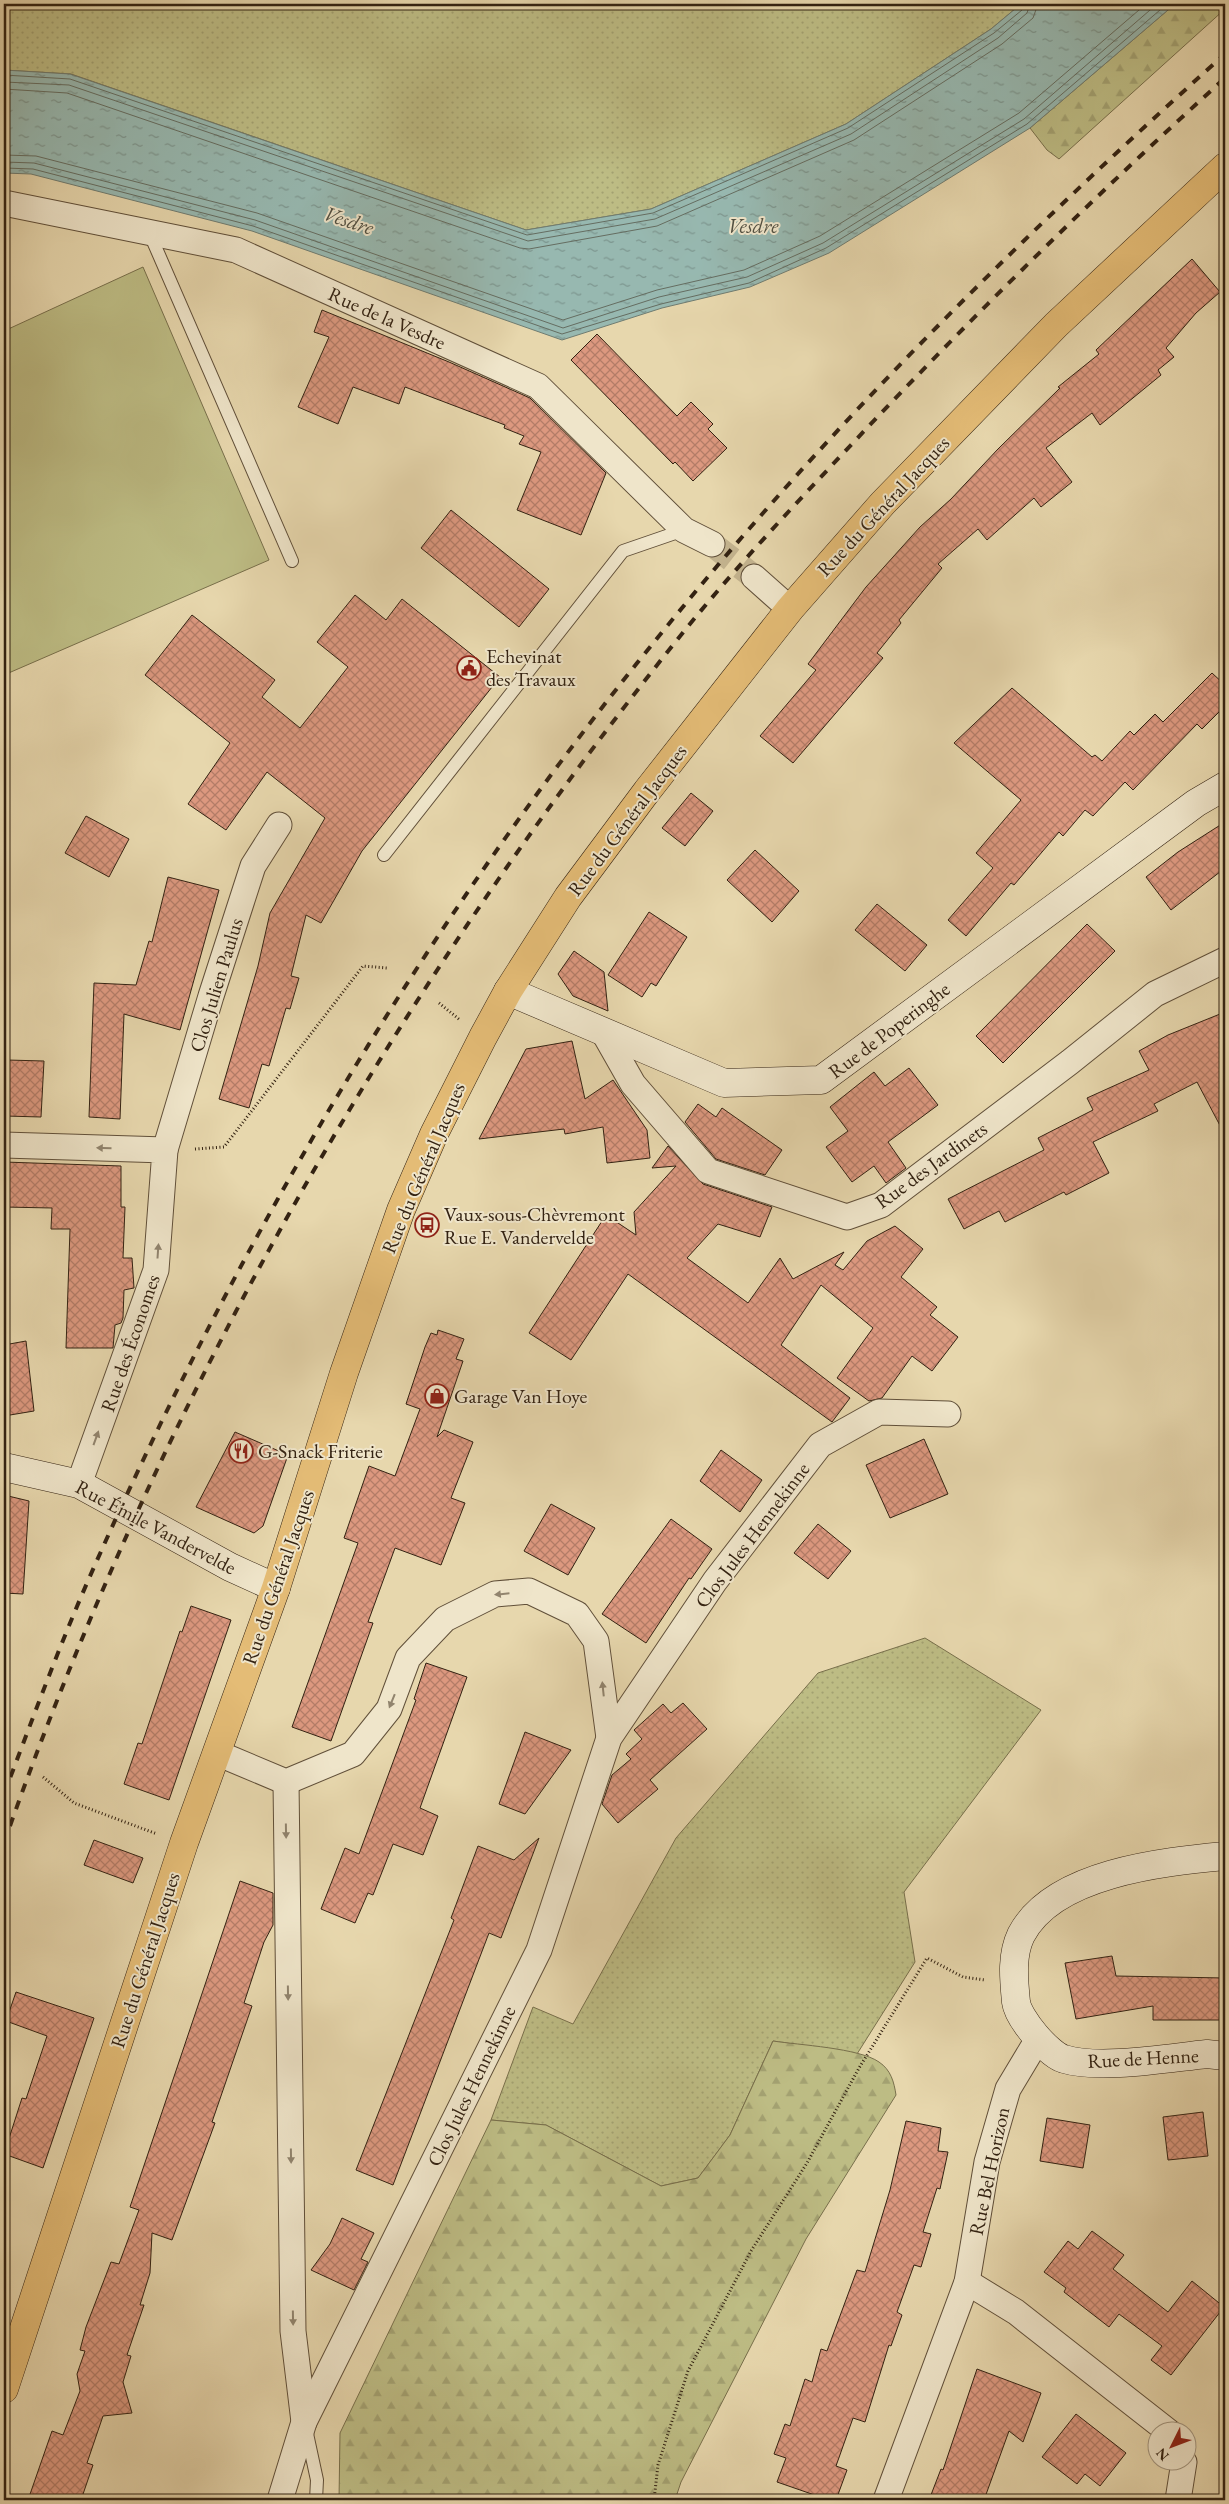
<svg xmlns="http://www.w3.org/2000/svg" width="1229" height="2504" font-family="'EB Garamond',serif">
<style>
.grass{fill:url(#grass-dots);stroke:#786f4b}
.forest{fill:url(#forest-firs);stroke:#786f4b}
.pitch{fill:#bdbc84;stroke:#786f4b}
.water{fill:url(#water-ripples);stroke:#6f7c71}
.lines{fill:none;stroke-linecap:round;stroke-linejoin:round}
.shore{stroke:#656d61;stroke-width:1}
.building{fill:url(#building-cross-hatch);stroke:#332212}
.street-tunnel{stroke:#c3b38e;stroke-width:25;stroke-dasharray:25 12;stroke-linecap:butt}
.lane-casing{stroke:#604f39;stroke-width:14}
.street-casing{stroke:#604f39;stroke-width:27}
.secondary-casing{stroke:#332212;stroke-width:29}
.primary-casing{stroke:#332212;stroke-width:29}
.path{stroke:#332212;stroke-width:3;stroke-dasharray:1 2.5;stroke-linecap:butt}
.lane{stroke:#efe5ca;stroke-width:12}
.street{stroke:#efe5ca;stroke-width:25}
.secondary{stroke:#efe5ca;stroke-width:28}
.primary{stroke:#e4bc76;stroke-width:28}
.rail{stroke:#332212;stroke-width:4;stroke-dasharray:9 9;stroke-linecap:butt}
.oneway{fill:#91846e}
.labels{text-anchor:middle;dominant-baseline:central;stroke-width:4;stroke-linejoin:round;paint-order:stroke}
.street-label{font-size:20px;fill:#332212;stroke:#efe5ca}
.poi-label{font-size:20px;fill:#332212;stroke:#efe5ca;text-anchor:start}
.water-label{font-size:21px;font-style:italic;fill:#514f41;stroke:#efe5ca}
</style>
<defs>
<pattern id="grass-dots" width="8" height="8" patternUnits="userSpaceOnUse" patternTransform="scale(1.25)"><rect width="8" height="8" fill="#bdbc84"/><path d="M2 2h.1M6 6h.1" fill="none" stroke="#a3a171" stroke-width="1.8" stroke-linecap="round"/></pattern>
<pattern id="forest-firs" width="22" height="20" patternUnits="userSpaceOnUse" patternTransform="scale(1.25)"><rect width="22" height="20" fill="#bdbc84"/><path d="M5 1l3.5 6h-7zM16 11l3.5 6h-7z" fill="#a3a171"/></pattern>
<pattern id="water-ripples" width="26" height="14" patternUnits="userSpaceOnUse" patternTransform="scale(1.25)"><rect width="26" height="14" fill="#97b8b0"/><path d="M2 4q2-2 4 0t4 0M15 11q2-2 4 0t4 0" fill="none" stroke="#7c958e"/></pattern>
<pattern id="building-cross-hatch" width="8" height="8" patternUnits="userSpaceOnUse" patternTransform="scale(1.25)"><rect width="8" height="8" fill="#dc987f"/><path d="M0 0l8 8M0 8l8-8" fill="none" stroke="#b37c67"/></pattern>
</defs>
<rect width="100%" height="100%" fill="#e7d7ad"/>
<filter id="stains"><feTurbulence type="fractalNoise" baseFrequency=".004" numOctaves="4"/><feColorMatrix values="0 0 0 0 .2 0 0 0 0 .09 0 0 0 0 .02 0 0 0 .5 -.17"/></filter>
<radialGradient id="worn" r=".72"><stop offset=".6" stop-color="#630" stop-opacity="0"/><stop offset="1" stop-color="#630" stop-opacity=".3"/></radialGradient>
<!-- grass -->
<g class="grass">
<path d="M 4,4 L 1021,4 L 991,29 L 846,124 L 651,209 L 526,230 L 71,74 L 4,70 Z"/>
<path d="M 925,1638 L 1041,1710 L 904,1892 L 915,1962 L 857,2054 L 773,2041 L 730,2135 L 698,2178 L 661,2186 L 546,2125 L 491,2120 L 533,2007 L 573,2024 L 676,1838 L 818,1673 Z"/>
</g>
<!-- forest -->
<g class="forest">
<path d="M 1175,4 L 1225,4 L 1225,9 L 1059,159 L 1047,150 L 1030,128 Z"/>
<path d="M 773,2041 C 799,2045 859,2048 879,2062 C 891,2070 894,2082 896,2095 L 806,2239 L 681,2482 L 675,2500 L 339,2500 L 340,2433 L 491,2120 L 546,2125 L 661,2186 L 698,2178 L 730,2135 Z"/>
</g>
<!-- pitch -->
<path class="pitch" d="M 143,267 L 269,560 L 4,675 L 4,331 Z"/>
<!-- water -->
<path class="water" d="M 1021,4 L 1175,4 L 1030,128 L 829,253 L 750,287 L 662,308 L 562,340 L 252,231 L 31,174 L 4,173 L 4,70 L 70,74 L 526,230 L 651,209 L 846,124 L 991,29 Z"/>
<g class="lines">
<!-- shore -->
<g class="shore">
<path d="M 4,75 L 70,79 L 527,235 L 653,213 L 848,128 L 994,33 L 1022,10 L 1024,4"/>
<path d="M 4,82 L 69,85 L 528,241 L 655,219 L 851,134 L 998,38 L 1027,13 L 1030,4"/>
<path d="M 4,89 L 67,93 L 520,248 L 529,249 L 657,226 L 854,140 L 1002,44 L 1033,18 L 1038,4"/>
<path d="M 4,155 L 36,156 L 257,213 L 563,320 L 657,290 L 744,270 L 820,236 L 1019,113 L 1146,4"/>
<path d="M 4,162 L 34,163 L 255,220 L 563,328 L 659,297 L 747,277 L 823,243 L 1024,119 L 1157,4"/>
<path d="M 4,168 L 33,169 L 253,226 L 562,334 L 661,304 L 749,283 L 826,248 L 1027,124 L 1167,4"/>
</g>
</g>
<!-- building -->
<g class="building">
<path d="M 1192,259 L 1220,292 L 1196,313 L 1166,348 L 1174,357 L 1158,370 L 1161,375 L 1100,425 L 1092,413 L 1046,448 L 1072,482 L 1041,507 L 1034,498 L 987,540 L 978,529 L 938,564 L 942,568 L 899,620 L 901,623 L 877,653 L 883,658 L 793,763 L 760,736 L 816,670 L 808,664 L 866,587 L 920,527 L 951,499 L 998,449 L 1060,388 L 1058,387 L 1099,354 L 1096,350 Z"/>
<path d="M 322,310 L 449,362 L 530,398 L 606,473 L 581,535 L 517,510 L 541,452 L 519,444 L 524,436 L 504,428 L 505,425 L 405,387 L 399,404 L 353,387 L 338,424 L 298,407 L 329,337 L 314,332 Z"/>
<path d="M 597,334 L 677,416 L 691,402 L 713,424 L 708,429 L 727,448 L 693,481 L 675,462 L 673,464 L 571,360 Z"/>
<path d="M 451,510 L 549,589 L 519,627 L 421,548 Z"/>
<path d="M 355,595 L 386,620 L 402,599 L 500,677 L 362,851 L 321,923 L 306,915 L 291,976 L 299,978 L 290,1009 L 286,1008 L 269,1066 L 262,1064 L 249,1108 L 219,1099 L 258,966 L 270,913 L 325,818 L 267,772 L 226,830 L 188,804 L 230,743 L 145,675 L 192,615 L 275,680 L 262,697 L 300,728 L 348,667 L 317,642 Z"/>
<path d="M 1212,673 L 1225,685 L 1225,706 L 1202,729 L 1197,724 L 1133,790 L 1125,782 L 1093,816 L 1085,810 L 1063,836 L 1059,832 L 1014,885 L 1011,883 L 966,936 L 948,920 L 993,868 L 976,853 L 1021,800 L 954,743 L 1012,688 L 1092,757 L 1095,755 L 1102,761 L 1130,731 L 1134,735 L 1155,714 L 1163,722 Z"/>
<path d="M 691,793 L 713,811 L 685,846 L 662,828 Z"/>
<path d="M 86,816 L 129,839 L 109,877 L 65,853 Z"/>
<path d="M 1225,822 L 1225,868 L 1171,910 L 1146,877 L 1178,852 Z"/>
<path d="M 755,850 L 799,891 L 772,922 L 727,880 Z"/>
<path d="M 168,877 L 219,890 L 180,1030 L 124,1014 L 120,1119 L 89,1117 L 94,983 L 136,985 L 149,941 L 152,942 Z"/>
<path d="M 877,904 L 927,945 L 905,971 L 855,930 Z"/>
<path d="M 649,912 L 687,937 L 656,986 L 651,983 L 642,997 L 608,975 Z"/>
<path d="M 1087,924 L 1115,951 L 1003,1063 L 976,1036 Z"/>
<path d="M 574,951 L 604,972 L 608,1011 L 573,996 L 558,974 Z"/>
<path d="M 1225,1012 L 1225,1135 L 1197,1082 L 1154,1104 L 1158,1111 L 1093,1142 L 1109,1173 L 1066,1195 L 1064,1192 L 1005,1222 L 999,1211 L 964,1229 L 948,1199 L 1044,1150 L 1038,1138 L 1093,1110 L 1087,1098 L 1149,1070 L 1139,1051 L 1168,1035 Z"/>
<path d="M 572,1041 L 585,1099 L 613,1080 L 647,1130 L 650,1158 L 607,1163 L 603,1127 L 565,1134 L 564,1129 L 479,1139 L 526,1049 Z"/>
<path d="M 7,1060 L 44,1061 L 41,1117 L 5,1116 Z"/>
<path d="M 909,1068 L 938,1105 L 888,1142 L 906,1168 L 886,1183 L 874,1166 L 852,1182 L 826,1147 L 848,1131 L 830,1107 L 874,1072 L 885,1086 Z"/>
<path d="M 698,1104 L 716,1117 L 722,1108 L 782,1150 L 765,1175 L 716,1159 L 685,1122 Z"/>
<path d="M 668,1146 L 703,1184 L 772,1207 L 760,1237 L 718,1224 L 687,1258 L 748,1303 L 780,1258 L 793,1279 L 844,1252 L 835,1265 L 843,1270 L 867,1241 L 895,1226 L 923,1249 L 901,1277 L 937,1307 L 930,1315 L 958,1337 L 932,1371 L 912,1356 L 882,1398 L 869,1401 L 837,1378 L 873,1328 L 821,1285 L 781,1345 L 850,1398 L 832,1422 L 628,1274 L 571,1360 L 529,1333 L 606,1215 L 636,1235 L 634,1212 L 676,1166 L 652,1168 Z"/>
<path d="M 4,1162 L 121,1166 L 121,1207 L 125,1207 L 123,1258 L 132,1258 L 134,1288 L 124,1290 L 123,1318 L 121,1323 L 115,1325 L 113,1348 L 66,1348 L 70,1229 L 51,1229 L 52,1208 L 4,1207 Z"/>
<path d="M 438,1330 L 464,1339 L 456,1359 L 463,1361 L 437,1437 L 444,1430 L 473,1442 L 451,1498 L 465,1503 L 441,1565 L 395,1548 L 368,1622 L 373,1623 L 331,1741 L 292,1727 L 358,1543 L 344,1538 L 369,1466 L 395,1476 L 420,1409 L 406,1404 L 425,1347 L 431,1333 L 437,1335 Z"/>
<path d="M 26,1341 L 34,1411 L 4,1416 L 4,1345 Z"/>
<path d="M 235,1432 L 288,1455 L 263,1526 L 254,1533 L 196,1507 Z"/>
<path d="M 924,1439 L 948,1494 L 890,1518 L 866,1465 Z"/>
<path d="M 721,1450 L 762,1480 L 740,1512 L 700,1481 Z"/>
<path d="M 4,1495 L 29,1501 L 23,1594 L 4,1593 Z"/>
<path d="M 551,1504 L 595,1528 L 568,1575 L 524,1551 Z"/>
<path d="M 671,1519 L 712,1549 L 691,1579 L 689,1578 L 646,1643 L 602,1614 Z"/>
<path d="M 818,1524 L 851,1551 L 828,1579 L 794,1553 Z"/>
<path d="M 191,1606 L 231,1620 L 169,1800 L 124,1784 L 138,1743 L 142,1744 L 180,1631 L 182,1632 Z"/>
<path d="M 426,1663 L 467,1677 L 420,1808 L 438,1816 L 423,1855 L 393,1844 L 373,1895 L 368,1893 L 355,1923 L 321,1909 L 345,1848 L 359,1854 L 416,1700 L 414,1699 Z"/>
<path d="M 683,1703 L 707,1729 L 650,1780 L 658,1789 L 618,1823 L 602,1804 L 612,1775 L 631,1759 L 626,1754 L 642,1739 L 634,1730 L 663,1704 L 671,1713 Z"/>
<path d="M 525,1732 L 571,1750 L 525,1814 L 499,1804 Z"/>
<path d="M 539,1838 L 501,1938 L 489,1933 L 393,2185 L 356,2170 L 454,1920 L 451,1918 L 478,1846 L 514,1860 Z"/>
<path d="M 94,1840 L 143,1858 L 133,1883 L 84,1865 Z"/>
<path d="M 240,1881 L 273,1893 L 273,1925 L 264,1942 L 244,2003 L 252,2006 L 212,2122 L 215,2123 L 172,2240 L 152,2233 L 150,2273 L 140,2305 L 144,2305 L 127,2355 L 131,2356 L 123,2382 L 132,2413 L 103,2416 L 87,2463 L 93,2465 L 81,2500 L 28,2500 L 52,2431 L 63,2435 L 80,2391 L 77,2374 L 85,2351 L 80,2350 L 86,2327 L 111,2262 L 119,2264 L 139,2210 L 130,2207 Z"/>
<path d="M 1112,1956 L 1116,1976 L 1225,1978 L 1225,2020 L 1153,2020 L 1153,2006 L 1076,2019 L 1065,1963 Z"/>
<path d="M 16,1992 L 94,2018 L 43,2168 L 4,2154 L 22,2098 L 26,2099 L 47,2036 L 6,2021 Z"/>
<path d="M 1203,2112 L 1208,2156 L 1168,2160 L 1163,2117 Z"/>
<path d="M 1047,2118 L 1090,2125 L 1083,2168 L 1040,2161 Z"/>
<path d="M 906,2121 L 941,2128 L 938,2151 L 948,2152 L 940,2189 L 937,2188 L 923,2232 L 931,2234 L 921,2267 L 914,2265 L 897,2312 L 902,2315 L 891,2346 L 889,2345 L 865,2422 L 853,2418 L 836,2466 L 847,2470 L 836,2500 L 829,2500 L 777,2482 L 786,2458 L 774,2454 L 785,2424 L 790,2426 L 805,2379 L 812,2382 L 821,2349 L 827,2351 L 857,2270 L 865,2272 L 890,2190 Z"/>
<path d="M 342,2218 L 374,2233 L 361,2259 L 368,2262 L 354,2290 L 311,2270 L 330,2244 Z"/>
<path d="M 1092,2231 L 1124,2255 L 1113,2269 L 1168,2312 L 1192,2281 L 1224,2307 L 1171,2375 L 1151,2360 L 1162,2346 L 1119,2314 L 1109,2327 L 1064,2292 L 1066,2288 L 1044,2272 L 1068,2241 L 1078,2249 Z"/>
<path d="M 977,2369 L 1041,2393 L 1023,2442 L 1009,2431 L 984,2500 L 929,2500 L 941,2469 L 943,2470 Z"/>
<path d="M 1076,2414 L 1126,2453 L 1100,2486 L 1085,2474 L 1077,2484 L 1042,2457 Z"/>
</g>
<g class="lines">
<!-- street-tunnel -->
<path class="street-tunnel" d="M 712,544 L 754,577"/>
<!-- lane casing -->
<g class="lane-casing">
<g id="lane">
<path d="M 149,232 L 292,561"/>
<path d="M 384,855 L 623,551 L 684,530"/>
<path d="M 306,2429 L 317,2480 L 316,2500"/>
</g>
</g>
<!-- street casing -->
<g class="street-casing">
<g id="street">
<path d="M 4,203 L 236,250 L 538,386 L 684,530 L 712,544"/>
<path d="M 754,577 L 790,609"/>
<path d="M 604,1033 L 633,1084 L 708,1171 L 847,1217 L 881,1205 L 1070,1062 L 1155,994 L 1225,960"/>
<path d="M 4,1145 L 165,1150 L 156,1270 L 79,1484"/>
<path d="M 165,1150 L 211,996 L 253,866 L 279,825"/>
<path d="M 217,1753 L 286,1782 L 353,1754 L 389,1709 L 408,1658 L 445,1619 L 495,1594 L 529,1591 L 577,1614 L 596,1641 L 609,1738"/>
<path d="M 286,1782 L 293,2331 L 304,2422"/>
<path d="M 967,2282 L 1016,2312 L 1169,2432"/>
<path d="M 280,2500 L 304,2422 L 539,1950 L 609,1738 L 715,1581 L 820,1445 L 879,1412 L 948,1414"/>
<path d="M 886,2500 L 967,2282 L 987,2162 L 1008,2089 L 1038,2039"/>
<path d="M 1178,2500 L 1184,2462"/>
</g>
</g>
<!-- secondary casing -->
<g class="secondary-casing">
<g id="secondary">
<path d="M 508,991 L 724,1083 L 821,1080 L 1196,803 L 1225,786"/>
<path d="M 4,1467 L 79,1484 L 230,1567 L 276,1588"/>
<path d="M 1225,1856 C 1162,1862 1053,1873 1021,1935 C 1011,1956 1014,1980 1016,2002 C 1018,2018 1049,2055 1064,2059 C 1100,2070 1168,2058 1207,2054 L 1225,2056"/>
</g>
</g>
<!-- primary casing -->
<g class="primary-casing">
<path id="primary" d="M 4,2389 L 184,1843 L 276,1588 L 344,1373 L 401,1210 L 434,1134 L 483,1037 L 508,991 L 568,897 L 647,791 L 790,609 L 883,503 L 1056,325 L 1225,167"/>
</g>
<!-- path -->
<g class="path">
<path d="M 439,1003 L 460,1020"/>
<path d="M 195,1149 L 224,1147 L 363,966 L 387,968"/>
<path d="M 43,1777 L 74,1803 L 157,1834"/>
<path d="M 654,2500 L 658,2465 L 688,2371 L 751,2251 L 807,2163 L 859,2068 L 927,1958 L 963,1977 L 985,1980"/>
</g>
<!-- lane -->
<use href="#lane" class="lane"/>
<!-- street -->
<use href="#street" class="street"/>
<!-- secondary -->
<use href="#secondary" class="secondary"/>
<!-- primary -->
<use href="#primary" class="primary"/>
<!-- rail -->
<g class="rail">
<path d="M 4,1794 C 31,1723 57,1652 87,1583 C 237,1241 430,914 668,625 C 836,419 1027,231 1225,54"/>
<path d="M 4,1843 C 156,1408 389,999 677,640 C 736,566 802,497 867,428 C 982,307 1101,190 1225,78"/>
</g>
</g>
<!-- one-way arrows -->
<defs><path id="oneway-solid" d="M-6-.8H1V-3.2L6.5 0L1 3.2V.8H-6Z" transform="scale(1.25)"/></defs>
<g class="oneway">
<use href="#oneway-solid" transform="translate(104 1148) rotate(-178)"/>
<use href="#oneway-solid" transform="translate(158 1251) rotate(-86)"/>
<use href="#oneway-solid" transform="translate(96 1438) rotate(-70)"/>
<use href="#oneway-solid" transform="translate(502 1594) rotate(174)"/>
<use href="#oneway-solid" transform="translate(603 1689) rotate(-96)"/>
<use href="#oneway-solid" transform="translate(392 1701) rotate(112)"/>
<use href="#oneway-solid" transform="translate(286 1831) rotate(89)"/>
<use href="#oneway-solid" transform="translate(288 1993) rotate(89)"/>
<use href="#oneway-solid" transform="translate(291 2156) rotate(89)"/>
<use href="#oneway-solid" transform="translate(293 2318) rotate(89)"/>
</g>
<!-- icons -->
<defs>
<g id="civic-ring" transform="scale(1.25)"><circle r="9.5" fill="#efe5ca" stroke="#8f2418" stroke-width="1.5"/><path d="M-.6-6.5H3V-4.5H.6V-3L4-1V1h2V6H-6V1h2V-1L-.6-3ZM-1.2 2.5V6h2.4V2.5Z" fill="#8f2418"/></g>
<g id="bus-ring" transform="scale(1.25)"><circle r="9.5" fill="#efe5ca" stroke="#8f2418" stroke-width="1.5"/><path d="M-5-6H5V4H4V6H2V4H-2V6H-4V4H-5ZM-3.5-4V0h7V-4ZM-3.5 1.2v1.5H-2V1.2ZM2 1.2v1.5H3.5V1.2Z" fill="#8f2418"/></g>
<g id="shop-ring" transform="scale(1.25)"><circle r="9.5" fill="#efe5ca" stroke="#8f2418" stroke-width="1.5"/><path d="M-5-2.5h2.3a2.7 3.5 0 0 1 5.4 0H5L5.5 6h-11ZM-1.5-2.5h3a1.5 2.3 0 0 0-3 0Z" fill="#8f2418"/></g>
<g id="restaurant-ring" transform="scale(1.25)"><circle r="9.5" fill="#efe5ca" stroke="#8f2418" stroke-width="1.5"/><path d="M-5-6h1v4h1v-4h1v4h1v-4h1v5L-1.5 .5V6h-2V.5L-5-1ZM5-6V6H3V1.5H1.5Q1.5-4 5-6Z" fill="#8f2418"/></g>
</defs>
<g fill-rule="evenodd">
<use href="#civic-ring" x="469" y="668"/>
<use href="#bus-ring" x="427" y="1225"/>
<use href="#shop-ring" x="437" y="1396"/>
<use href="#restaurant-ring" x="241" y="1451"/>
</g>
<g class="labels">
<!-- street labels -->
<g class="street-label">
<text transform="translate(387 318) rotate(24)">Rue de la Vesdre</text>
<text transform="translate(883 506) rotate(-47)">Rue du Général Jacques</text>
<text transform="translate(627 820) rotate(-53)">Rue du Général Jacques</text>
<text transform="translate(216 985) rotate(-73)">Clos Julien Paulus</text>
<text transform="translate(889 1030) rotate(-37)">Rue de Poperinghe</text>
<text transform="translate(931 1165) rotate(-36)">Rue des Jardinets</text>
<text transform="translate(423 1168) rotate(-67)">Rue du Général Jacques</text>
<text transform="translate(130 1343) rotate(-71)">Rue des Économes</text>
<text transform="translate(156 1527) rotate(28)">Rue Émile Vandervelde</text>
<text transform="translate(752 1535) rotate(-53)">Clos Jules Hennekinne</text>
<text transform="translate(278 1577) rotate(-71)">Rue du Général Jacques</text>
<text transform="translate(145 1960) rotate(-72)">Rue du Général Jacques</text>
<text transform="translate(1143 2058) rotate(-3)">Rue de Henne</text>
<text transform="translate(471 2086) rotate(-64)">Clos Jules Hennekinne</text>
<text transform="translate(989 2171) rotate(-78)">Rue Bel Horizon</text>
</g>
<!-- poi labels -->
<g class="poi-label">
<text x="486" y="656">Echevinat<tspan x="486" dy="23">des Travaux</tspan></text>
<text x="444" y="1214">Vaux-sous-Chèvremont<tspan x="444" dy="23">Rue E. Vandervelde</tspan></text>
<text x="454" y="1396">Garage Van Hoye</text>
<text x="258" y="1451">G-Snack Friterie</text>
</g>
<!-- water labels -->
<g class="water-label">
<text transform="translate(349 220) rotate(18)">Vesdre</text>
<text x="753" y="225">Vesdre</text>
</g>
</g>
<!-- margin -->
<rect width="1229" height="2504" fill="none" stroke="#e7d7ad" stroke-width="20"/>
<rect x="5" y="5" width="1219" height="2494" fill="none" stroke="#332212" stroke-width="2.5"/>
<rect x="10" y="10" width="1209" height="2484" fill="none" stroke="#332212"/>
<!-- north arrow -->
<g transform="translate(1172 2446) rotate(228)"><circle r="24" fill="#efe5ca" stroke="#a49780"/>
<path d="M0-4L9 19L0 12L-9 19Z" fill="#8f2418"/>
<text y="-8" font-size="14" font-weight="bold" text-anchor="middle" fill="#332212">N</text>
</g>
<rect width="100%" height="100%" filter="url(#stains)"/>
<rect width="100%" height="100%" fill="url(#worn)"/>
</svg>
